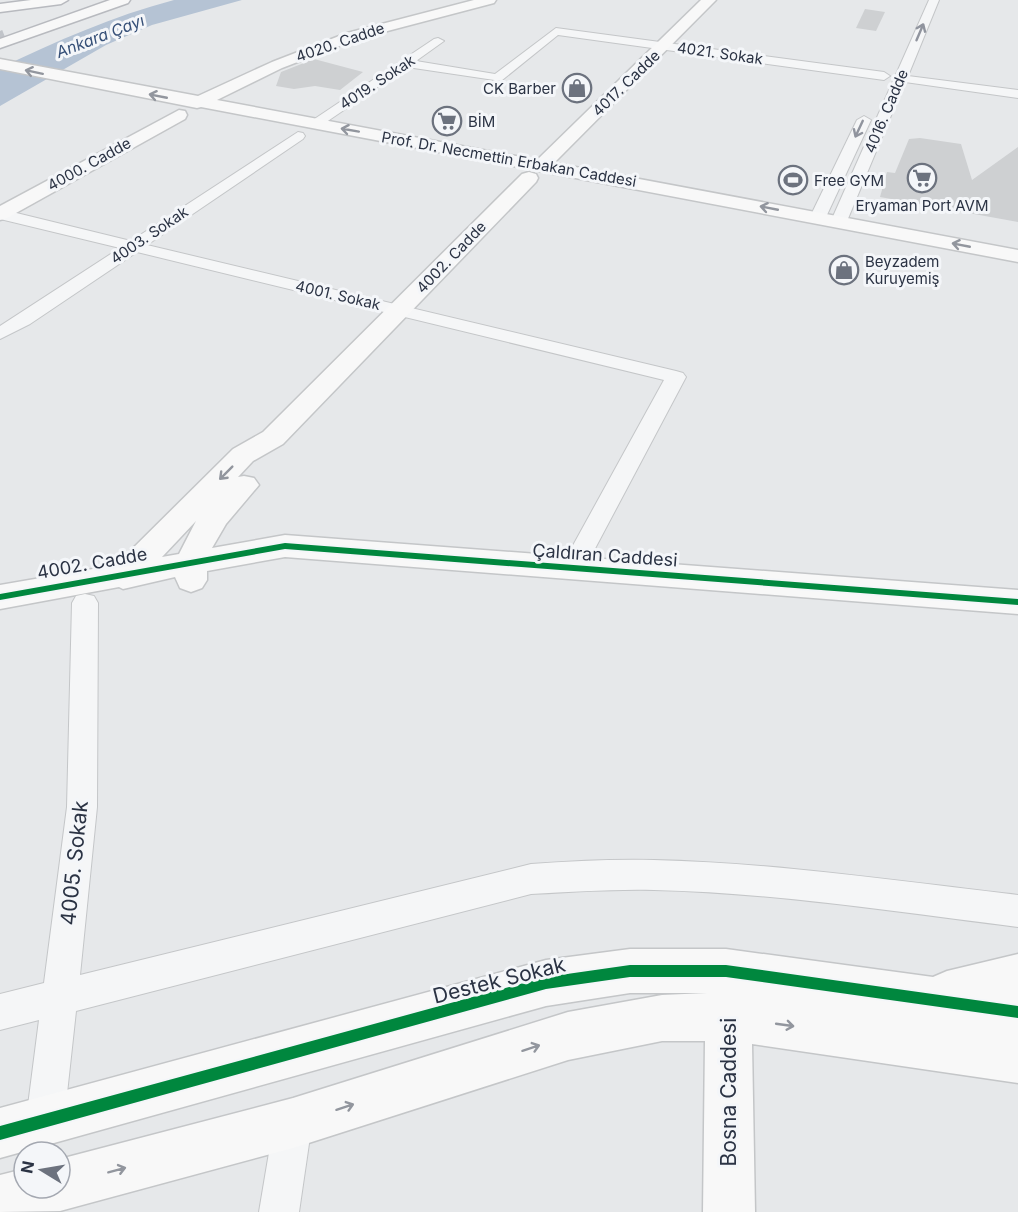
<svg xmlns="http://www.w3.org/2000/svg" width="1018" height="1212" font-family="Inter,sans-serif">
<style>
.water{fill:#b5c3d4}
.building{fill:#ced0d2}
.lines{fill:none;stroke-linecap:round;stroke-linejoin:round}
.highway-tunnel{stroke:#c1c4c9;stroke-width:15;stroke-dasharray:15 8;stroke-linecap:butt}
.street-casing{stroke:#c4c6c8;stroke-width:2}
.secondary-casing{stroke:#c4c6c8;stroke-width:3}
.highway-casing{stroke:#b8babf;stroke-width:3}
.street{fill:#f5f6f7;fill-rule:evenodd}
.secondary{fill:#f8f8f8;fill-rule:evenodd}
.highway{fill:#f8f8f8;fill-rule:evenodd}
.cycleway-casing{stroke:#f4f6f9;stroke-width:4}
.cycleway{fill:#00873e;fill-rule:evenodd}
.oneway{stroke:#90949e}
.oneway2{stroke:#92969e}
.labels{text-anchor:middle;dominant-baseline:central;stroke-width:6;stroke-linejoin:round;paint-order:stroke}
.far-street-label{font-size:15px;fill:#2b3344;stroke:#f4f6f9}
.far-poi-label{font-size:15px;fill:#2b3344;stroke:#f4f6f9;text-anchor:start}
.far-water-label{font-size:16px;font-style:italic;fill:#365078;stroke:#f4f6f9}
.street-label{font-size:18px;fill:#2b3344;stroke:#f4f6f9}
.near-street-label{font-size:21px;fill:#2b3344;stroke:#f4f6f9}
</style>
<rect width="100%" height="100%" fill="#e6e8ea"/>
<!-- water -->
<path class="water" d="M 174,0 L 242,0 L 152,25 L 106,45 L 0,106 L 0,68 C 57,41 113,16 174,0 Z"/>
<!-- building -->
<g class="building">
<path d="M 865,9 L 885,12 L 876,31 L 856,28 Z"/>
<path d="M 314,59 L 363,72 L 340,90 L 315,86 L 294,89 L 276,86 L 281,72 Z"/>
<path d="M 920,138 L 961,144 L 972,180 L 1018,147 L 1018,222 L 880,197 L 887,172 L 895,173 L 909,139 Z"/>
</g>
<g class="lines">
<!-- highway-tunnel -->
<path class="highway-tunnel" d="M 0,39 L 5,37"/>
<!-- street casing -->
<g class="street-casing">
<g id="street">
<path d="M 929,0 L 939,0 L 908,76 L 1018,90 L 1018,98 L 905,82 L 847,221 L 845,224 L 833,224 L 831,221 Z"/>
<path d="M 556,28 L 884,72 L 890,76 L 884,80 L 558,35 L 501,81 L 407,67 L 319,127 L 309,127 L 307,124 L 434,39 L 438,38 L 444,41 L 416,61 L 495,74 Z"/>
<path d="M 864,116 L 871,120 L 826,217 L 818,222 L 812,220 L 810,217 L 857,120 Z"/>
<path d="M 298,132 L 303,133 L 305,136 L 303,139 L 147,245 L 676,371 L 683,373 L 686,377 L 581,575 L 572,578 L 563,575 L 560,569 L 664,380 L 137,252 L 30,324 L 0,339 L 0,326 L 120,248 L 0,219 L 0,209 L 131,241 Z"/>
<path d="M 85,594 L 94,596 L 98,603 L 97,807 L 80,975 L 531,864 C 572,861 613,859 654,860 C 776,863 897,881 1018,895 L 1018,927 C 897,912 776,893 654,890 C 613,889 572,892 531,894 L 76,1011 L 64,1121 L 59,1135 L 45,1140 L 31,1135 L 26,1121 L 39,1020 L 0,1030 L 0,994 L 44,983 L 67,807 L 72,603 L 76,596 Z"/>
<path d="M 293,1104 L 307,1109 L 312,1123 L 299,1212 L 259,1212 L 274,1123 L 279,1109 Z"/>
</g>
</g>
<!-- secondary casing -->
<g class="secondary-casing">
<g id="secondary">
<path d="M 474,0 L 496,0 L 494,3 L 357,39 L 282,68 L 217,100 L 537,160 L 701,0 L 716,0 L 554,163 L 1018,250 L 1018,262 L 201,107 L 197,108 L 0,69 L 0,59 L 198,96 L 272,62 L 347,33 Z"/>
<path d="M 179,110 L 185,111 L 187,115 L 185,119 L 7,218 L 0,220 L 0,206 Z"/>
<path d="M 529,172 L 536,174 L 538,178 L 536,182 L 283,444 L 253,461 L 238,477 L 244,476 L 254,478 L 259,485 L 226,524 L 212,548 L 285,535 L 1018,590 L 1018,614 L 285,557 L 207,571 L 207,580 L 202,588 L 191,592 L 180,588 L 175,577 L 123,589 L 119,587 L 0,609 L 0,585 L 116,565 L 233,449 L 263,432 L 522,174 ZM 196,521 L 179,554 L 162,557 Z"/>
<path d="M 630,949 L 726,949 L 933,977 L 947,971 L 1018,954 L 1018,1083 L 752,1044 L 755,1212 L 703,1212 L 705,1041 L 662,1041 L 568,1060 L 293,1148 L 60,1211 L 0,1212 L 0,1175 L 24,1169 L 24,1188 L 60,1188 L 60,1159 L 293,1098 L 568,1012 L 662,995 L 707,993 L 630,993 L 546,1006 L 0,1158 L 0,1108 L 546,960 Z"/>
</g>
</g>
<!-- highway casing -->
<g class="highway-casing">
<g id="highway">
<path d="M 31,0 L 68,0 L 61,4 L 0,12 L 0,4 Z"/>
<path d="M 110,0 L 130,0 L 128,3 L 0,48 L 0,39 Z"/>
</g>
</g>
<!-- street -->
<use href="#street" class="street"/>
<!-- secondary -->
<use href="#secondary" class="secondary"/>
<!-- highway -->
<use href="#highway" class="highway"/>
<!-- cycleway casing -->
<g class="cycleway-casing">
<g id="cycleway">
<path d="M 285,543 L 1018,599 L 1018,605 L 285,549 L 0,600 L 0,594 Z"/>
<path d="M 630,965 L 726,965 L 1018,1006 L 1018,1018 L 726,977 L 630,977 L 546,989 L 0,1140 L 0,1126 L 546,977 Z"/>
</g>
</g>
<!-- cycleway -->
<use href="#cycleway" class="cycleway"/>
</g>
<!-- one-way arrows -->
<defs><path id="oneway-shaft" d="M-6 0H5M1.5-3L5.5 0L1.5 3" fill="none" stroke-width="1.6" stroke-linecap="round" stroke-linejoin="round" transform="scale(1.5)"/></defs>
<g class="oneway">
<use href="#oneway-shaft" transform="translate(920 32) rotate(-67)"/>
<use href="#oneway-shaft" transform="translate(859 129) rotate(115)"/>
</g>
<g class="oneway2">
<use href="#oneway-shaft" transform="translate(34 72) rotate(-168)"/>
<use href="#oneway-shaft" transform="translate(158 96) rotate(-169)"/>
<use href="#oneway-shaft" transform="translate(350 130) rotate(-170)"/>
<use href="#oneway-shaft" transform="translate(769 208) rotate(-169)"/>
<use href="#oneway-shaft" transform="translate(961 245) rotate(-169)"/>
<use href="#oneway-shaft" transform="translate(226 473) rotate(135)"/>
<use href="#oneway-shaft" transform="translate(785 1025) rotate(8)"/>
<use href="#oneway-shaft" transform="translate(531 1048) rotate(-18)"/>
<use href="#oneway-shaft" transform="translate(345 1107) rotate(-18)"/>
<use href="#oneway-shaft" transform="translate(117 1170) rotate(-15)"/>
</g>
<!-- icons -->
<defs>
<g id="shop-ring" transform="scale(1.5)"><circle r="9.5" fill="#f4f6f9" stroke="#6c727e" stroke-width="1.5"/><path d="M-5-2.5h2.3a2.7 3.5 0 0 1 5.4 0H5L5.5 6h-11ZM-1.5-2.5h3a1.5 2.3 0 0 0-3 0Z" fill="#6c727e"/></g>
<g id="supermarket-ring" transform="scale(1.5)"><circle r="9.5" fill="#f4f6f9" stroke="#6c727e" stroke-width="1.5"/><path d="M-6-5.5h2.5l.6 2H6L4.5 2H-2.5L-4.4-4H-6ZM-1.5 3.2a1.3 1.3 0 1 0 .1 0ZM3 3.2a1.3 1.3 0 1 0 .1 0Z" fill="#6c727e"/></g>
<g id="stadium-ring" transform="scale(1.5)"><circle r="9.5" fill="#f4f6f9" stroke="#6c727e" stroke-width="1.5"/><path d="M0-5a6.5 5 0 1 0 0 10a6.5 5 0 1 0 0-10ZM-3.5-1.8h7v3.6h-7Z" fill="#6c727e"/></g>
</defs>
<g fill-rule="evenodd">
<use href="#shop-ring" x="577" y="88"/>
<use href="#supermarket-ring" x="447" y="121"/>
<use href="#supermarket-ring" x="922" y="178"/>
<use href="#stadium-ring" x="793" y="180"/>
<use href="#shop-ring" x="844" y="270"/>
</g>
<g class="labels">
<!-- far-street labels -->
<g class="far-street-label">
<text transform="translate(340 42) rotate(-19)">4020. Cadde</text>
<text transform="translate(720 53) rotate(8)">4021. Sokak</text>
<text transform="translate(377 82) rotate(-33)">4019. Sokak</text>
<text transform="translate(626 83) rotate(-44)">4017. Cadde</text>
<text transform="translate(886 111) rotate(-67)">4016. Cadde</text>
<text transform="translate(509 159) rotate(10)">Prof. Dr. Necmettin Erbakan Caddesi</text>
<text transform="translate(89 164) rotate(-29)">4000. Cadde</text>
<text transform="translate(149 235) rotate(-34)">4003. Sokak</text>
<text transform="translate(451 257) rotate(-46)">4002. Cadde</text>
<text transform="translate(338 295) rotate(13)">4001. Sokak</text>
</g>
<!-- far-poi labels -->
<g class="far-poi-label">
<text x="556" y="88" text-anchor="end">CK Barber</text>
<text x="468" y="121">BİM</text>
<text x="814" y="180">Free GYM</text>
<text x="922" y="205" text-anchor="middle">Eryaman Port AVM</text>
<text x="865" y="261">Beyzadem<tspan x="865" dy="17">Kuruyemiş</tspan></text>
</g>
<!-- far-water labels -->
<g class="far-water-label">
<text transform="translate(100 36) rotate(-21)">Ankara Çayı</text>
</g>
<!-- street labels -->
<g class="street-label">
<text transform="translate(605 555) rotate(4)">Çaldıran Caddesi</text>
<text transform="translate(92 563) rotate(-10)">4002. Cadde</text>
</g>
<!-- near-street labels -->
<g class="near-street-label">
<text transform="translate(74 863) rotate(-84)">4005. Sokak</text>
<text transform="translate(499 980) rotate(-14)">Destek Sokak</text>
<text transform="translate(728 1092) rotate(-90)">Bosna Caddesi</text>
</g>
</g>
<!-- north arrow -->
<g transform="translate(42 1170) rotate(281)"><circle r="28" fill="#f4f6f9" stroke="#a4a8b1" stroke-width="1.5"/>
<path d="M0-4.5L10 22L0 15L-10 22Z" fill="#6c727e"/>
<text y="-9" font-size="16" font-weight="bold" text-anchor="middle" fill="#2b3344">N</text>
</g>
</svg>
